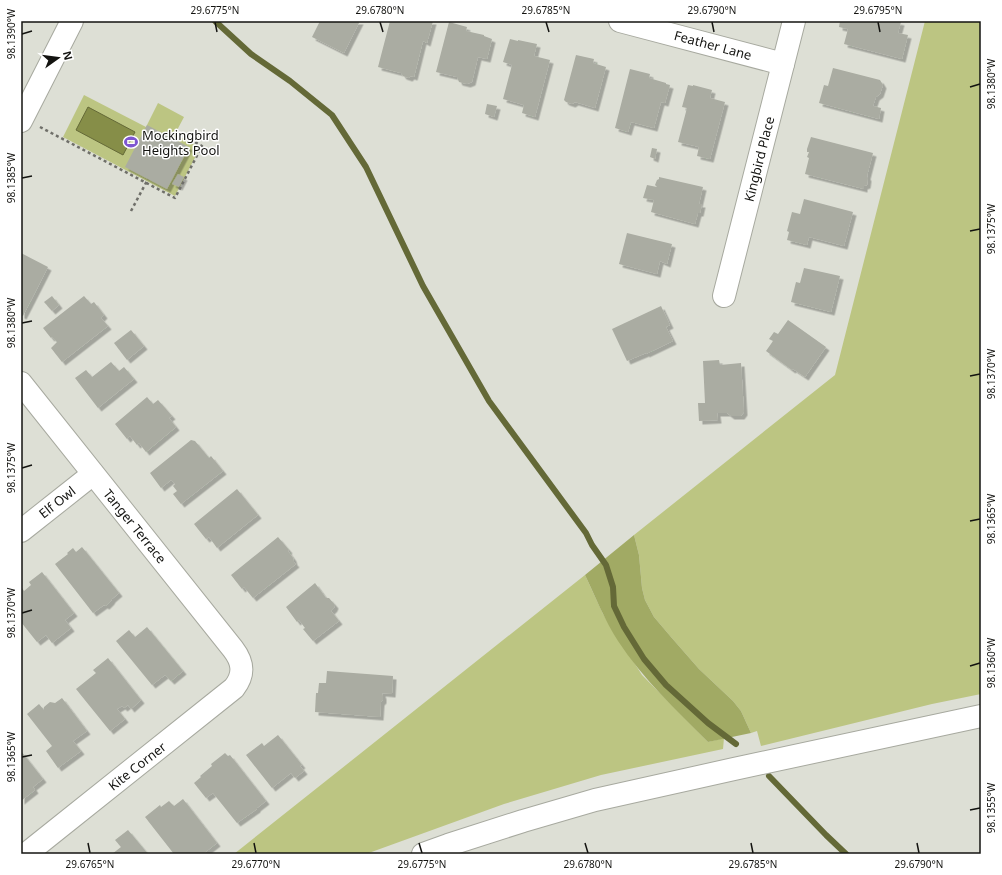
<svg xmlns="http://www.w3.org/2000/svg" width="1002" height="875" font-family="'Noto Sans',sans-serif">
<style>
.green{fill:#bcc582}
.forest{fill:#a1aa64}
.water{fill:#868e48;stroke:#646937}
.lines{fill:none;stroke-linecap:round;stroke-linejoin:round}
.stream{stroke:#646937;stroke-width:6}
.building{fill:#aaaca2;filter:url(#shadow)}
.minor-casing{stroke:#a7a99f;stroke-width:24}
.major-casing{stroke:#a7a99f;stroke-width:24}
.path{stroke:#6f6f69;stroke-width:2.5;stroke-dasharray:3 3;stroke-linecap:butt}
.minor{stroke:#fff;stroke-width:22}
.major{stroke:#fff;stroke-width:22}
.ticks{fill:none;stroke:#131310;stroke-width:1.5}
.labels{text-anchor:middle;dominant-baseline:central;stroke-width:3;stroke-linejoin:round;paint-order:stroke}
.street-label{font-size:13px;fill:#131310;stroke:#fff}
.poi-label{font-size:13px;fill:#131310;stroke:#fff;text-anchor:start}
.neatline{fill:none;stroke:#131310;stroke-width:1.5}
.ticks-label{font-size:10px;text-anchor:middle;fill:#131310}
</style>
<defs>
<filter id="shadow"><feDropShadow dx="3.5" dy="3.5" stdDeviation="0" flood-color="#0004"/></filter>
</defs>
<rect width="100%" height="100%" fill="#dddfd5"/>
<!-- green -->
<g class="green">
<path d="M 925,21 L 981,21 L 981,694 L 932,704 L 761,746 L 757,731 L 751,733 L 741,711 L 733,701 L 699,669 L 671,637 L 654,617 L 645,600 L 642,588 L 639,555 L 634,535 L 835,375 Z"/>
<path d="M 84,95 L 146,127 L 158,103 L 184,117 L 175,134 L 200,148 L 175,196 L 63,137 Z"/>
<path d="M 585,575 L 603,614 L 642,675 L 708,742 L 724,738 L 723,749 L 601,775 L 504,804 L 366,854 L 234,854 Z"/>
</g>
<!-- forest -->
<path class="forest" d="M 634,535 L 639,555 L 642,588 L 645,600 L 654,617 L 671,637 L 699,669 L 733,701 L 741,711 L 751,733 L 708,742 C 676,710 643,679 618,641 C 605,621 595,596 585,575 Z"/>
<!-- water -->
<path class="water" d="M 88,107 L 135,132 L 123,155 L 76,130 Z"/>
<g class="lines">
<!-- stream -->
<g class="stream">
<path d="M 215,21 L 251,54 L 290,81 L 332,115 L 366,167 L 423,286 L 489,401 L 586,533 L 592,545 L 606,565 L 613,587 L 614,606 L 624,627 L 644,659 L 666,685 L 708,723 L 736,744"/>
<path d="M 769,776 L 826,835 L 846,854"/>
</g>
</g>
<!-- building -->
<g class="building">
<path d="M 320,21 L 360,21 L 344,53 L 312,37 Z"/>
<path d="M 390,21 L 433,21 L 427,43 L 423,41 L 414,77 L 411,76 L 409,78 L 403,76 L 401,73 L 378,67 Z"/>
<path d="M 840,21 L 896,21 L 901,22 L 898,33 L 908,35 L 902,59 L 844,44 L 848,29 L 839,27 Z"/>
<path d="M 449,22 L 467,27 L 466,31 L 484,35 L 484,36 L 492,39 L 487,59 L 478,57 L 472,82 L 467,84 L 459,82 L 457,77 L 436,72 Z"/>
<path d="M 510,39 L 518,41 L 518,40 L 537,44 L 534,56 L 550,60 L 535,117 L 522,113 L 524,105 L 503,99 L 512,65 L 503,62 Z"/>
<path d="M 576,55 L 594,59 L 593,63 L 606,67 L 595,108 L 575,102 L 572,104 L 566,102 L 564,100 Z"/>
<path d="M 833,68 L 880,80 L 883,85 L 880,94 L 876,97 L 873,106 L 881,108 L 879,119 L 819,103 L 824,85 L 828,86 Z"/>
<path d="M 630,69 L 650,74 L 649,78 L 666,83 L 666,84 L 670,85 L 665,103 L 661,102 L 654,128 L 631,122 L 628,132 L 615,128 Z"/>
<path d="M 688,85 L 693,86 L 693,85 L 712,90 L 710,98 L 725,102 L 710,159 L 697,156 L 699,147 L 678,142 L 687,108 L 682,107 Z"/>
<path d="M 487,104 L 497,106 L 494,117 L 485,114 Z"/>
<path d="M 147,125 L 189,147 L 167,189 L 125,167 Z"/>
<path d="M 811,137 L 873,153 L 867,176 L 868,178 L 867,185 L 864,186 L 864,189 L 805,174 L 809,158 L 807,157 L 809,152 L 807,152 L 807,149 Z"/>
<path d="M 652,148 L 657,149 L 655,159 L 650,157 Z"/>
<path d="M 178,174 L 184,177 L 179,187 L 172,184 Z"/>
<path d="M 659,177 L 703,187 L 699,204 L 702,204 L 700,213 L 698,213 L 695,224 L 651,212 L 654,200 L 643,198 L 647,185 L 657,187 L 655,185 L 657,180 L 659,179 Z"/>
<path d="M 804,199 L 853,212 L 844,246 L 809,237 L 807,245 L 787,240 L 789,232 L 787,231 L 792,212 L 800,214 Z"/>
<path d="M 627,233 L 672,244 L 667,264 L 660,261 L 657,274 L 619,264 Z"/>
<path d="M 21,253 L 48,267 L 23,316 L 21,315 Z"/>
<path d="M 804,268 L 840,276 L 831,312 L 791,302 L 796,282 L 800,283 Z"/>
<path d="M 52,296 L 59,305 L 52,311 L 44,302 Z"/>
<path d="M 84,296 L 91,304 L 94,302 L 104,315 L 101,318 L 108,326 L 62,362 L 51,348 L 57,342 L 52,337 L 51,338 L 43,328 Z"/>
<path d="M 661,306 L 670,325 L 666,327 L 673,341 L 646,354 L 646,353 L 627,361 L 612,329 Z"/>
<path d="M 788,320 L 826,347 L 805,377 L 793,369 L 792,370 L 766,351 L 773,341 L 769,339 L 774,332 L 778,334 Z"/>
<path d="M 131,330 L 144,346 L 127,360 L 114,343 Z"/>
<path d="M 719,360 L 720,365 L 741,363 L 744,412 L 741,416 L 731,416 L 727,413 L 717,413 L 718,420 L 699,421 L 698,403 L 705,403 L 703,361 Z"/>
<path d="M 111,362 L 119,371 L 124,367 L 134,379 L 98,408 L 75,378 L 86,370 L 92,377 Z"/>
<path d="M 147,397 L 153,404 L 158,400 L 172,416 L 169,418 L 176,427 L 146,452 L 139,443 L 137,445 L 130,436 L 127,439 L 115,424 Z"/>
<path d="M 191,440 L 195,441 L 209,458 L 211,456 L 223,471 L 181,504 L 173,494 L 177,491 L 173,486 L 175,484 L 171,480 L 161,488 L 150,473 Z"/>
<path d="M 237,489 L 258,515 L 217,548 L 209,537 L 206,539 L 194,524 Z"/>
<path d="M 278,537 L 289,550 L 288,551 L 293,558 L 294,562 L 296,564 L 253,598 L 244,587 L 242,589 L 231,575 Z"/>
<path d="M 82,547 L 119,593 L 112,599 L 111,601 L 106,606 L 104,605 L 93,613 L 55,564 L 68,554 L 67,553 L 73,548 L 76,552 Z"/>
<path d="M 42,572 L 74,613 L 65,620 L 71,628 L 52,643 L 46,635 L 37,642 L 21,622 L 21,588 L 22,588 L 24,591 L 31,585 L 29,582 Z"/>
<path d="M 315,583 L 326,598 L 329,598 L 335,605 L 334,608 L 331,611 L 339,621 L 313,641 L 303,629 L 305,628 L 299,620 L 297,622 L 286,607 Z"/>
<path d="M 147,627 L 183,671 L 171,681 L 165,675 L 152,685 L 116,641 L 129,630 L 135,637 Z"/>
<path d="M 108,658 L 141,700 L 131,709 L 128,705 L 124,708 L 122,706 L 117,709 L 125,719 L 110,731 L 76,689 L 96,673 L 93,670 Z"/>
<path d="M 327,671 L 393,676 L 392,694 L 382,693 L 383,696 L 383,700 L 381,702 L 380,717 L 315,712 L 316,693 L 318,693 L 319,683 L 326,683 Z"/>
<path d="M 62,698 L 87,731 L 73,741 L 81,751 L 58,768 L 46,751 L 52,746 L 27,714 L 39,704 L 44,710 L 44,707 L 50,702 L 55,703 Z"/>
<path d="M 278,735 L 302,765 L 300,766 L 304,771 L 295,778 L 291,773 L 272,788 L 246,755 L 262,743 L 264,746 Z"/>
<path d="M 21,751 L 43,779 L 33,787 L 35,790 L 21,801 Z"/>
<path d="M 225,753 L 228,756 L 230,755 L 266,801 L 257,808 L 257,809 L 237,823 L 213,793 L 206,798 L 194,783 L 201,777 L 200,776 L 212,766 L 211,764 Z"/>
<path d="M 183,799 L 217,843 L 203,854 L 174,854 L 145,817 L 160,805 L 161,807 L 169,801 L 174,806 Z"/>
<path d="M 128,830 L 148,854 L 112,854 L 121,847 L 115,840 Z"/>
</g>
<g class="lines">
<!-- minor casing -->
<g class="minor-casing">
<g id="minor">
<path d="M 620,21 L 783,64"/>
<path d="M 21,121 L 72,21"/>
<path d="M 724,296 L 794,21"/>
<path d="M 21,383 L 233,649 C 243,662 245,674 234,688 L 26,854"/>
<path d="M 21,531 L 93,474"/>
</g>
</g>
<!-- major casing -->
<g class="major-casing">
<path id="major" d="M 423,854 L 448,845 L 523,821 L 595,800 L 734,769 L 981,716"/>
</g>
<!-- path -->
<g class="path">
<path d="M 40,127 L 175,198 L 202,146 L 176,132"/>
<path d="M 131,211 L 148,179"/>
</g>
<!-- minor -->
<use href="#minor" class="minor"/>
<!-- major -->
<use href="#major" class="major"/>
</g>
<!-- ticks -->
<path class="ticks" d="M 215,22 L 217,32M 380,22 L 383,32M 546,22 L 549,32M 712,22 L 714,32M 878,22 L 880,32M 22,34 L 32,31M 970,87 L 980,84M 22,178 L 32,176M 970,231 L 980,229M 22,323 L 32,321M 970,376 L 980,374M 22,468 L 32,465M 970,521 L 980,519M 22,613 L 32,610M 970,666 L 980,663M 22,757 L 32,755M 970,810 L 980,808M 88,843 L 90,853M 254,843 L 256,853M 419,843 L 422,853M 585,843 L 588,853M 751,843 L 753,853M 917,843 L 919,853"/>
<!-- icons -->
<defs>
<g id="stadium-bare" transform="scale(1.08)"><path d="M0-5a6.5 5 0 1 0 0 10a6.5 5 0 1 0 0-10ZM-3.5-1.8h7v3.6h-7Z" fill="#7e56d0" stroke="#fff" stroke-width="2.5" paint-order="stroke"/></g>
</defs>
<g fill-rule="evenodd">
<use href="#stadium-bare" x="131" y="142"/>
</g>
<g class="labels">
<!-- street labels -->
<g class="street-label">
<text transform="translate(713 45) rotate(15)">Feather Lane</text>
<text transform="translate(759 159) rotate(-76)">Kingbird Place</text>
<text transform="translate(57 502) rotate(-38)">Elf Owl</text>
<text transform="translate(135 526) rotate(51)">Tanger Terrace</text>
<text transform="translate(137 766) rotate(-38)">Kite Corner</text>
</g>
<!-- poi labels -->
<g class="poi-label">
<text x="142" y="135">Mockingbird<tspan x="142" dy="15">Heights Pool</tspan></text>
</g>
</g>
<!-- border -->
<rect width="1002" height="875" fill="none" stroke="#ffffff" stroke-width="44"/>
<!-- north arrow -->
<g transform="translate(58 58) rotate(76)" stroke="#ffffff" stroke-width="3" paint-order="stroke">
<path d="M0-3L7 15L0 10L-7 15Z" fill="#131310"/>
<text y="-6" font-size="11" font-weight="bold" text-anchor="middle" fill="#131310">N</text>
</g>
<rect x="22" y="22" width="958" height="831" class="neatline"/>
<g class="ticks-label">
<text x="215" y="14">29.6775°N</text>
<text x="380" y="14">29.6780°N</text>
<text x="546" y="14">29.6785°N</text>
<text x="712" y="14">29.6790°N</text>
<text x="878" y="14">29.6795°N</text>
<text transform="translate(11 34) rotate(-90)" y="4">98.1390°W</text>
<text transform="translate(991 84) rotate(-90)" y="4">98.1380°W</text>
<text transform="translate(11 178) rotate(-90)" y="4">98.1385°W</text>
<text transform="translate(991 229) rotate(-90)" y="4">98.1375°W</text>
<text transform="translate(11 323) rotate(-90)" y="4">98.1380°W</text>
<text transform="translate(991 374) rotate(-90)" y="4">98.1370°W</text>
<text transform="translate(11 468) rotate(-90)" y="4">98.1375°W</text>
<text transform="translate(991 519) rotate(-90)" y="4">98.1365°W</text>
<text transform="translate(11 613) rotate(-90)" y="4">98.1370°W</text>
<text transform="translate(991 663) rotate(-90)" y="4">98.1360°W</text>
<text transform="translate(11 757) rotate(-90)" y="4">98.1365°W</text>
<text transform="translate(991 808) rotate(-90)" y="4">98.1355°W</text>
<text x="90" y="868">29.6765°N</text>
<text x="256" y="868">29.6770°N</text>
<text x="422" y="868">29.6775°N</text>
<text x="588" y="868">29.6780°N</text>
<text x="753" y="868">29.6785°N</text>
<text x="919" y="868">29.6790°N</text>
</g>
</svg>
